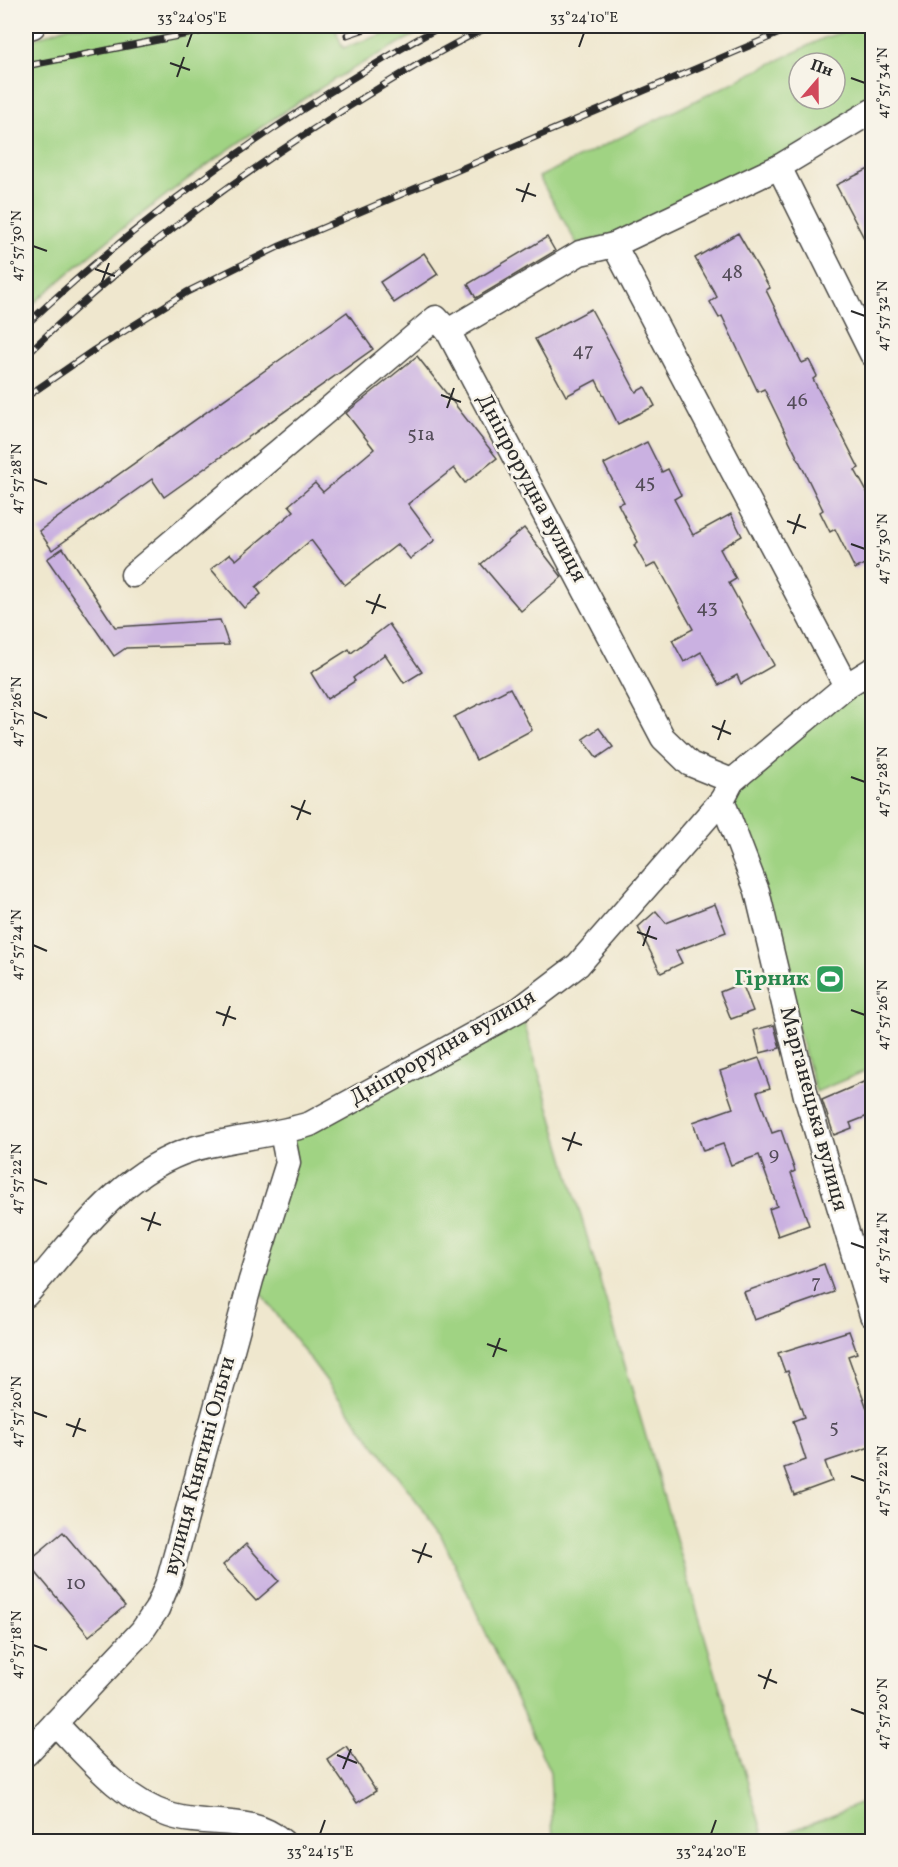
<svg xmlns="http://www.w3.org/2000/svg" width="898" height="1867" font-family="Vollkorn,serif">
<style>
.green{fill:#a0d383;stroke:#667f57;stroke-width:1.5;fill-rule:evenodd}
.building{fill:#cab1e1}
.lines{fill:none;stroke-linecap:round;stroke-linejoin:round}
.minor-casing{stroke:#484743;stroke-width:27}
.minor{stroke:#fff;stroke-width:24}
.rail-casing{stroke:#2b2b2b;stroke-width:7}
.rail{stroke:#f7f3e8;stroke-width:4.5;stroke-dasharray:14;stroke-linecap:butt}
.ticks{fill:none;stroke:#2b2b2b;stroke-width:2}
.labels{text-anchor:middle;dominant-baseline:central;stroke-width:5;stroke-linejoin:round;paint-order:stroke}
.number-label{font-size:20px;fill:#534c58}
.street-label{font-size:22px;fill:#2b2b2b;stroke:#f7f3e8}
.leisure-label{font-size:22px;font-weight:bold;fill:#27864d;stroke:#f7f3e8;text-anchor:end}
.neatline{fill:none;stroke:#2b2b2b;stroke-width:2}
.ticks-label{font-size:15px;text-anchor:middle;fill:#2b2b2b}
</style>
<rect width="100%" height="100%" fill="#f7f3e8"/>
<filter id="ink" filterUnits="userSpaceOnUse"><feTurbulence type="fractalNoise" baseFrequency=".0167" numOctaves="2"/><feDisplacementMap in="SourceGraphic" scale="12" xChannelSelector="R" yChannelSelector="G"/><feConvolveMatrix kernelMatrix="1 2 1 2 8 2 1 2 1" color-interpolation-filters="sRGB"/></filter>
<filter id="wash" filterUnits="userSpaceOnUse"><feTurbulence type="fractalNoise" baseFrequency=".008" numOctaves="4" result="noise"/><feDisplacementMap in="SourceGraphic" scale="24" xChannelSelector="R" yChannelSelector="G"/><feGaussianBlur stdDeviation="1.35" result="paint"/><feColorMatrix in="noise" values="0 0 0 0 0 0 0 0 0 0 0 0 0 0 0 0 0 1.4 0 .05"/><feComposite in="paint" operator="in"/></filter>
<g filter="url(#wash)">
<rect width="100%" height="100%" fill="#efe7ce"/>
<!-- green -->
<g class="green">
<path d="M 69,26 L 351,26 L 336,31 L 343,48 L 406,26 L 431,26 C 393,47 353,67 316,91 C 214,156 116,230 26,310 L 26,42 Z"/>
<path d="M 861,26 L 872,26 L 872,100 L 775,161 L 613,235 L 577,244 L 539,177 L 824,38 ZM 799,63 L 835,63 L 835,99 L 799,99 Z"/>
<path d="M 872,678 L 872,1068 L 816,1092 L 732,801 L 745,779 Z"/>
<path d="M 520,1009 L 765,1841 L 553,1841 L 550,1772 L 439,1531 L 251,1280 L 282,1133 Z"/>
<path d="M 872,1799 L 872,1841 L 766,1841 Z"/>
</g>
<g id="blocks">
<!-- building -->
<g class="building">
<path d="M 873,167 L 873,255 L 836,185 Z"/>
<path d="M 738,233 L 770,288 L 766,290 L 802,363 L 809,360 L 817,376 L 813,379 L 859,468 L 855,470 L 873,503 L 873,560 L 855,569 L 835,529 L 830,532 L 820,512 L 823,510 L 764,389 L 758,392 L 722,316 L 719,318 L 710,302 L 717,297 L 695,258 Z"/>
<path d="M 547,237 L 555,251 L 476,298 L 468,284 Z"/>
<path d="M 424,253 L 438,274 L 394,303 L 380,282 Z"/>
<path d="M 591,309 L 636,392 L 645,387 L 655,406 L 618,424 L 596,380 L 566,396 L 535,339 Z"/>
<path d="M 347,312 L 373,349 L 164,497 L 152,479 L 52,550 L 39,531 Z"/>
<path d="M 417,356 L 497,458 L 465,483 L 454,468 L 408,504 L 435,540 L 410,559 L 398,544 L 345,585 L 311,540 L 256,587 L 261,594 L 244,608 L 211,569 L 230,554 L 236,560 L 294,511 L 289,505 L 315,483 L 323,492 L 374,449 L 346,413 Z"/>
<path d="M 647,442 L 662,472 L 668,469 L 681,495 L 674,499 L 693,535 L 731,514 L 742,536 L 720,549 L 736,579 L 729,583 L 774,665 L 741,684 L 737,675 L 719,685 L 701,652 L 684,662 L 672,640 L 693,629 L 656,563 L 647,568 L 634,545 L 638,542 L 618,504 L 624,502 L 604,464 Z"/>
<path d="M 524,528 L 562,577 L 521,611 L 481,564 Z"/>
<path d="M 63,548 L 115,627 L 220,620 L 229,645 L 126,648 L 114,656 L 47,559 Z"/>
<path d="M 389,624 L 422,672 L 404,683 L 385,654 L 353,678 L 355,681 L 327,699 L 311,673 L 349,649 L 351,653 Z"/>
<path d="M 510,688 L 532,730 L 476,760 L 454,717 Z"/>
<path d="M 599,728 L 613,747 L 597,758 L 583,739 Z"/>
<path d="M 715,904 L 726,932 L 676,951 L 682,963 L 661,973 L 638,927 L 656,911 L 666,923 Z"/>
<path d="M 742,983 L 753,1011 L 731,1019 L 720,992 Z"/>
<path d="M 774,1025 L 780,1048 L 760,1053 L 754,1030 Z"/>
<path d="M 759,1058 L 770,1088 L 757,1092 L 772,1133 L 781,1130 L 795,1171 L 791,1173 L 809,1225 L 778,1236 L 769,1209 L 777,1206 L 759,1155 L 731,1165 L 723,1144 L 703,1151 L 693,1122 L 733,1108 L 720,1071 Z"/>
<path d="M 873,1078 L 873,1114 L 850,1123 L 852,1128 L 834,1135 L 822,1100 Z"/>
<path d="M 824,1264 L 834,1292 L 754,1320 L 744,1292 Z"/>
<path d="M 849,1331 L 857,1353 L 848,1356 L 873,1425 L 873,1446 L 825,1462 L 832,1481 L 794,1495 L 784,1468 L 806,1460 L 793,1421 L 804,1417 L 788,1371 L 785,1372 L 778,1353 Z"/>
<path d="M 63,1532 L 125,1606 L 89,1636 L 27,1562 Z"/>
<path d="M 246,1544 L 279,1581 L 256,1601 L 223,1565 Z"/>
<path d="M 346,1746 L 376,1791 L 357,1803 L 327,1759 Z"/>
</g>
</g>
</g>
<g filter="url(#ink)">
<use href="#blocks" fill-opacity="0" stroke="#484743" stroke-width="1.5"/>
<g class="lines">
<!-- minor casing -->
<g class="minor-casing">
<g id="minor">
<path d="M 26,28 L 33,26"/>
<path d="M 779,167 L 872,354"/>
<path d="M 614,245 L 846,686"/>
<path d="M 133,575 L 436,318 L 448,331"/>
<path d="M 732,781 L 690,764 L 663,738 L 448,331 L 580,253 L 614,245 L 779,167 L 872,111"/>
<path d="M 722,800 L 757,891 L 806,1096 L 872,1315"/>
<path d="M 26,1295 C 74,1241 120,1171 193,1149 C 231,1138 272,1136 310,1124 L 520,1009 L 578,965 L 722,800 L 732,781 L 846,686 L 872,670"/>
<path d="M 55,1723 C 88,1757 122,1800 169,1815 C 207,1828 250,1813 283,1842"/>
<path d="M 26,1754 L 142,1631 L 157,1609 L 169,1580 L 251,1280 L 288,1163 L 282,1133"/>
</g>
</g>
<!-- minor -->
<use href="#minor" class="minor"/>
<!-- rail casing -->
<g class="rail-casing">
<g id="rail">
<path d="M 347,35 L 374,26"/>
<path d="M 26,66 L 229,26"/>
<path d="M 26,325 C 126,231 239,147 356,76 C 385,59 413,40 443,26"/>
<path d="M 26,355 C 125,259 235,177 353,104 C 398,76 442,49 490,26"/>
<path d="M 26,397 L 94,350 L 187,292 L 280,246 L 796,26"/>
</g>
</g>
<!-- rail -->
<use href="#rail" class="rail"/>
</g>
</g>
<!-- ticks -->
<path class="ticks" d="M 187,47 L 192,33M 579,47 L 584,33M 170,63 L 190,70M 177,77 L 184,57M 851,78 L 865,83M 516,189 L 536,196M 522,202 L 529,183M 33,246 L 47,251M 95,269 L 115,276M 102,282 L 109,263M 851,311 L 865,316M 441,395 L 461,402M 447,408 L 454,388M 33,479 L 47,484M 787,521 L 806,528M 793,534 L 800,514M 851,544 L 865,549M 366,601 L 386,608M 372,614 L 380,594M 33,712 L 47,718M 712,726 L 731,734M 718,740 L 725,720M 851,777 L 865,782M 291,806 L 311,814M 297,820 L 305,800M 637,932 L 657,939M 33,945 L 47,951M 643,946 L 650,926M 851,1010 L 865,1015M 216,1012 L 236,1019M 223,1026 L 230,1006M 562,1138 L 582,1145M 568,1151 L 575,1132M 33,1179 L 47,1184M 141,1218 L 161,1225M 148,1231 L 155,1212M 851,1243 L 865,1248M 487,1344 L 507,1351M 493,1357 L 500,1338M 33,1412 L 47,1417M 66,1424 L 86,1431M 73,1437 L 80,1418M 851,1476 L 865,1481M 412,1550 L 432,1557M 418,1563 L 426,1543M 33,1645 L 47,1650M 758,1675 L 777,1683M 764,1689 L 771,1669M 851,1709 L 865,1714M 337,1755 L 357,1763M 343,1769 L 351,1749M 320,1834 L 325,1820M 711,1834 L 716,1820"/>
<!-- icons -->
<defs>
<g id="stadium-square" transform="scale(1.5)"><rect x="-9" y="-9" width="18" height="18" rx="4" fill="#2e9e5b" stroke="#f7f3e8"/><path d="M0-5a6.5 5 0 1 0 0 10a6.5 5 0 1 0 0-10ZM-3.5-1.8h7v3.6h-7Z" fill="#fff"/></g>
</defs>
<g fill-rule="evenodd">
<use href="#stadium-square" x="830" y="979"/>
</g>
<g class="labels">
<!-- number labels -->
<g class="number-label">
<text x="732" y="273">48</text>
<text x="583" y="351">47</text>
<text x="797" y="401">46</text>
<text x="421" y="435">51а</text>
<text x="645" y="483">45</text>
<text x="707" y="608">43</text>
<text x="774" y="1155">9</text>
<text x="816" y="1283">7</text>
<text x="834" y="1428">5</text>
<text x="76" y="1584">10</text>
</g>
<!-- street labels -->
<g class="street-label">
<text transform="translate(531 488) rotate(62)">Дніпрорудна вулиця</text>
<text transform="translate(443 1048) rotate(-30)">Дніпрорудна вулиця</text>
<text transform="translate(813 1109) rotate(75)">Марганецька вулиця</text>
<text transform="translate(200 1466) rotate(-75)">вулиця Княгині Ольги</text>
</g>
<!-- leisure labels -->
<g class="leisure-label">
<text x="809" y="979">Гірник</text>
</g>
</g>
<!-- margin -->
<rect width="898" height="1867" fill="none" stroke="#f7f3e8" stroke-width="66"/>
<!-- north arrow -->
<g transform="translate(817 81) rotate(20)"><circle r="28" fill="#f7f3e8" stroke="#a5a39c" stroke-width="1.5"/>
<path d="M0-4.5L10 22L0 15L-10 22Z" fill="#d1495b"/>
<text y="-9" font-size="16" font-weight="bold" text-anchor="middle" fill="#2b2b2b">Пн</text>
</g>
<rect x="33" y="33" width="832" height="1801" class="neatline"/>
<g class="ticks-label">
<text x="192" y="22">33°24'05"E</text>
<text x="584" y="22">33°24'10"E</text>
<text transform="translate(882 83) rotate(-90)" y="5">47°57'34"N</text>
<text transform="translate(16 246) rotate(-90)" y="5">47°57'30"N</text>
<text transform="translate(882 316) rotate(-90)" y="5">47°57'32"N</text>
<text transform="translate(16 479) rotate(-90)" y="5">47°57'28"N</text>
<text transform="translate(882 549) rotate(-90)" y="5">47°57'30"N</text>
<text transform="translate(16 712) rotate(-90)" y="5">47°57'26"N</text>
<text transform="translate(882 782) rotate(-90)" y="5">47°57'28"N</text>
<text transform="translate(16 945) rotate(-90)" y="5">47°57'24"N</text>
<text transform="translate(882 1015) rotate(-90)" y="5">47°57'26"N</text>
<text transform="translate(16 1179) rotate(-90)" y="5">47°57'22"N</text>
<text transform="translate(882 1248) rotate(-90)" y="5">47°57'24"N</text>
<text transform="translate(16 1412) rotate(-90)" y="5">47°57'20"N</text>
<text transform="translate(882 1481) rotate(-90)" y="5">47°57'22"N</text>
<text transform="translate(16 1645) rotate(-90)" y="5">47°57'18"N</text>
<text transform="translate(882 1714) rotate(-90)" y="5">47°57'20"N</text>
<text x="320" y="1856">33°24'15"E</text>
<text x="711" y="1856">33°24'20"E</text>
</g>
</svg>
